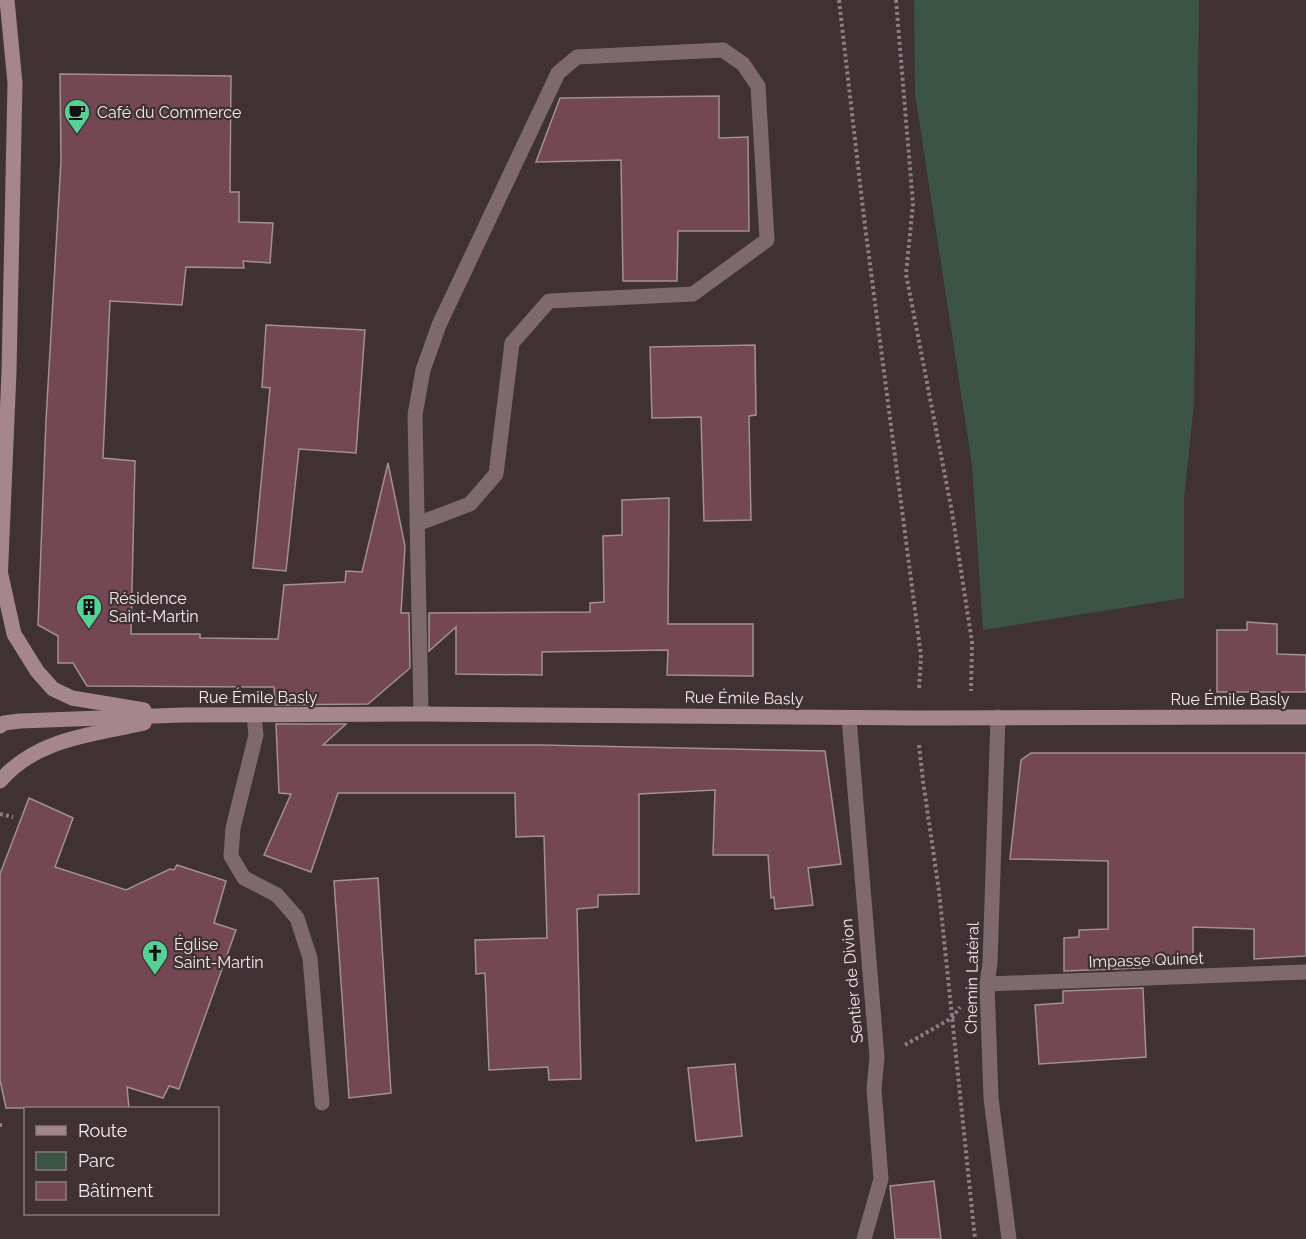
<svg xmlns="http://www.w3.org/2000/svg" width="1306" height="1239" font-family="Raleway,sans-serif">
<style>
.green{fill:#3c5446}
.building{fill:#734854;stroke:#a29094;stroke-width:1.5}
.lines{fill:none;stroke-linecap:round;stroke-linejoin:round}
.path{stroke:#8c7f82;stroke-width:4;stroke-dasharray:3 3;stroke-linecap:butt}
.lane{stroke:#7e696e;stroke-width:15}
.street{stroke:#7e696e;stroke-width:15}
.secondary{stroke:#a6868e;stroke-width:15}
.labels{text-anchor:middle;dominant-baseline:central;stroke-width:4.5;stroke-linejoin:round;paint-order:stroke}
.poi-label{font-size:16px;fill:#f5ebed;stroke:#3f3134;text-anchor:start}
.street-label{font-size:16px;fill:#f5ebed;stroke:#3f3134}
</style>
<rect width="100%" height="100%" fill="#3f3134"/>
<!-- green -->
<path class="green" d="M 914,0 L 1199,0 L 1194,403 L 1184,499 L 1184,598 L 983,630 L 972,465 L 915,94 Z"/>
<!-- building -->
<g class="building">
<path d="M 60,74 L 231,76 L 230,192 L 239,192 L 239,222 L 273,223 L 270,263 L 243,261 L 244,268 L 186,267 L 182,305 L 110,301 L 103,458 L 135,461 L 131,634 L 200,634 L 200,638 L 278,639 L 284,585 L 345,582 L 346,571 L 362,572 L 388,463 L 405,546 L 401,613 L 409,613 L 410,668 L 368,704 L 275,705 L 274,687 L 87,686 L 73,663 L 58,663 L 58,636 L 38,625 L 46,420 L 61,161 Z"/>
<path d="M 719,96 L 719,138 L 748,137 L 749,231 L 678,231 L 677,281 L 623,281 L 621,160 L 536,162 L 560,98 Z"/>
<path d="M 266,325 L 365,330 L 356,453 L 299,449 L 286,571 L 253,568 L 270,388 L 262,387 Z"/>
<path d="M 755,345 L 756,415 L 749,416 L 751,520 L 704,521 L 701,417 L 652,418 L 650,347 Z"/>
<path d="M 669,498 L 668,624 L 753,624 L 753,676 L 667,675 L 668,650 L 542,652 L 542,675 L 456,674 L 456,627 L 429,651 L 429,613 L 590,612 L 590,603 L 604,602 L 603,536 L 622,535 L 622,500 Z"/>
<path d="M 1247,622 L 1277,624 L 1277,654 L 1306,655 L 1306,692 L 1217,692 L 1217,630 L 1247,630 Z"/>
<path d="M 276,724 L 346,724 L 323,745 L 541,745 L 825,751 L 841,864 L 808,868 L 813,905 L 775,909 L 774,897 L 771,898 L 768,855 L 713,855 L 715,790 L 639,794 L 639,894 L 598,895 L 598,907 L 577,909 L 581,1079 L 549,1080 L 548,1067 L 489,1070 L 485,973 L 476,974 L 475,940 L 547,938 L 544,836 L 516,837 L 515,793 L 338,793 L 311,872 L 264,855 L 291,794 L 279,793 Z"/>
<path d="M 1031,753 L 1306,753 L 1306,956 L 1254,959 L 1254,929 L 1193,927 L 1193,961 L 1141,963 L 1141,968 L 1064,971 L 1064,938 L 1079,937 L 1079,930 L 1108,929 L 1108,861 L 1010,859 L 1021,760 Z"/>
<path d="M 29,798 L 73,818 L 55,867 L 126,890 L 170,869 L 174,870 L 177,865 L 226,881 L 214,923 L 236,930 L 179,1089 L 169,1086 L 163,1098 L 127,1087 L 129,1108 L 6,1108 L 0,1080 L 0,874 Z"/>
<path d="M 378,878 L 391,1093 L 349,1098 L 334,881 Z"/>
<path d="M 1143,988 L 1146,1057 L 1039,1064 L 1035,1005 L 1063,1003 L 1063,991 Z"/>
<path d="M 735,1064 L 742,1136 L 696,1141 L 688,1068 Z"/>
<path d="M 934,1181 L 941,1239 L 895,1239 L 890,1186 Z"/>
</g>
<g class="lines">
<!-- path -->
<g class="path">
<path d="M 839,0 L 864,218 L 921,656 L 919,690"/>
<path d="M 896,0 L 913,204 L 906,274 L 952,512 L 972,642 L 971,691"/>
<path d="M 919,745 L 923,781 L 939,891 L 975,1239"/>
<path d="M 0,814 L 13,817"/>
<path d="M 905,1045 L 952,1018 L 960,1007"/>
<path d="M 0,1125 L 2,1125"/>
</g>
<!-- lane -->
<g class="lane">
<path d="M 417,524 L 470,504 L 496,474 L 512,343 L 549,301 L 693,294 L 767,240 L 758,86 L 743,64 L 723,50 L 577,57 L 558,73 L 439,325 L 423,370 L 415,415 L 421,714"/>
<path d="M 254,715 L 256,735 L 233,828 L 231,856 L 244,878 L 277,895 L 297,918 L 310,958 L 322,1103"/>
<path d="M 849,718 L 877,1057 L 874,1089 L 881,1179 L 864,1239"/>
</g>
<!-- street -->
<g class="street">
<path d="M 998,717 L 990,963 L 987,984 L 991,1098 L 1009,1239"/>
<path d="M 987,984 L 1306,972"/>
</g>
<!-- secondary -->
<g class="secondary">
<path d="M 1,575 L 14,634 L 37,671 L 53,689 L 72,698 L 144,710"/>
<path d="M 0,584 L 9,372 L 15,83 L 7,0"/>
<path d="M 0,726 L 4,723 L 20,721 L 182,715 L 421,714 L 917,718 L 1306,717"/>
<path d="M 0,781 C 37,738 92,735 144,723"/>
</g>
</g>
<!-- icons -->
<defs>
<g id="cafe-pin" transform="scale(1.35)"><path d="M0 17L-7.5 6A9.5 9.5 0 1 1 7.5 6Z" fill="#54d396" stroke="#3f3134"/><path d="M-5.5-4.5H6V0H3Q3 3.5 0 3.5H-2.5Q-5.5 3.5-5.5 0ZM3-3.2v2h1.7v-2ZM-6 4.5H4V6H-6Z" fill="#111"/></g>
<g id="building-pin" transform="scale(1.35)"><path d="M0 17L-7.5 6A9.5 9.5 0 1 1 7.5 6Z" fill="#54d396" stroke="#3f3134"/><path d="M-4-6H4V6H1V3H-1V6H-4ZM-2.5-4.3h1.7v1.8h-1.7ZM.8-4.3h1.7v1.8H.8ZM-2.5-1h1.7V.8h-1.7ZM.8-1h1.7V.8H.8Z" fill="#111"/></g>
<g id="church-pin" transform="scale(1.35)"><path d="M0 17L-7.5 6A9.5 9.5 0 1 1 7.5 6Z" fill="#54d396" stroke="#3f3134"/><path d="M-1.2-6h2.4v3.5h3.3v2.4h-3.3V6h-2.4V-.1h-3.3v-2.4h3.3Z" fill="#111"/></g>
</defs>
<g fill-rule="evenodd">
<use href="#cafe-pin" x="77" y="112"/>
<use href="#building-pin" x="89" y="607"/>
<use href="#church-pin" x="155" y="953"/>
</g>
<g class="labels">
<!-- poi labels -->
<g class="poi-label">
<text x="97" y="112">Café du Commerce</text>
<text x="109" y="598">Résidence<tspan x="109" dy="18">Saint-Martin</tspan></text>
<text x="174" y="944">Église<tspan x="174" dy="18">Saint-Martin</tspan></text>
</g>
<!-- street labels -->
<g class="street-label">
<text x="258" y="697">Rue Émile Basly</text>
<text transform="translate(744 698) rotate(1)">Rue Émile Basly</text>
<text x="1230" y="699">Rue Émile Basly</text>
<text transform="translate(1146 960) rotate(-2)">Impasse Quinet</text>
<text transform="translate(972 978) rotate(-89)">Chemin Latéral</text>
<text transform="translate(852 981) rotate(-95)">Sentier de Divion</text>
</g>
</g>
<!-- legend -->
<rect x="24" y="1107" width="195" height="108" fill="#3f3134" stroke="#887b7e" stroke-width="1.5"/>
<rect x="36" y="1126" width="30" height="9" fill="#a6868e" stroke="#887b7e" stroke-width="1.5"/>
<text x="78" y="1137" font-size="18" fill="#f5ebed">Route</text>
<rect x="36" y="1152" width="30" height="18" fill="#3c5446" stroke="#887b7e" stroke-width="1.5"/>
<text x="78" y="1167" font-size="18" fill="#f5ebed">Parc</text>
<rect x="36" y="1182" width="30" height="18" fill="#734854" stroke="#887b7e" stroke-width="1.5"/>
<text x="78" y="1197" font-size="18" fill="#f5ebed">Bâtiment</text>
</svg>
